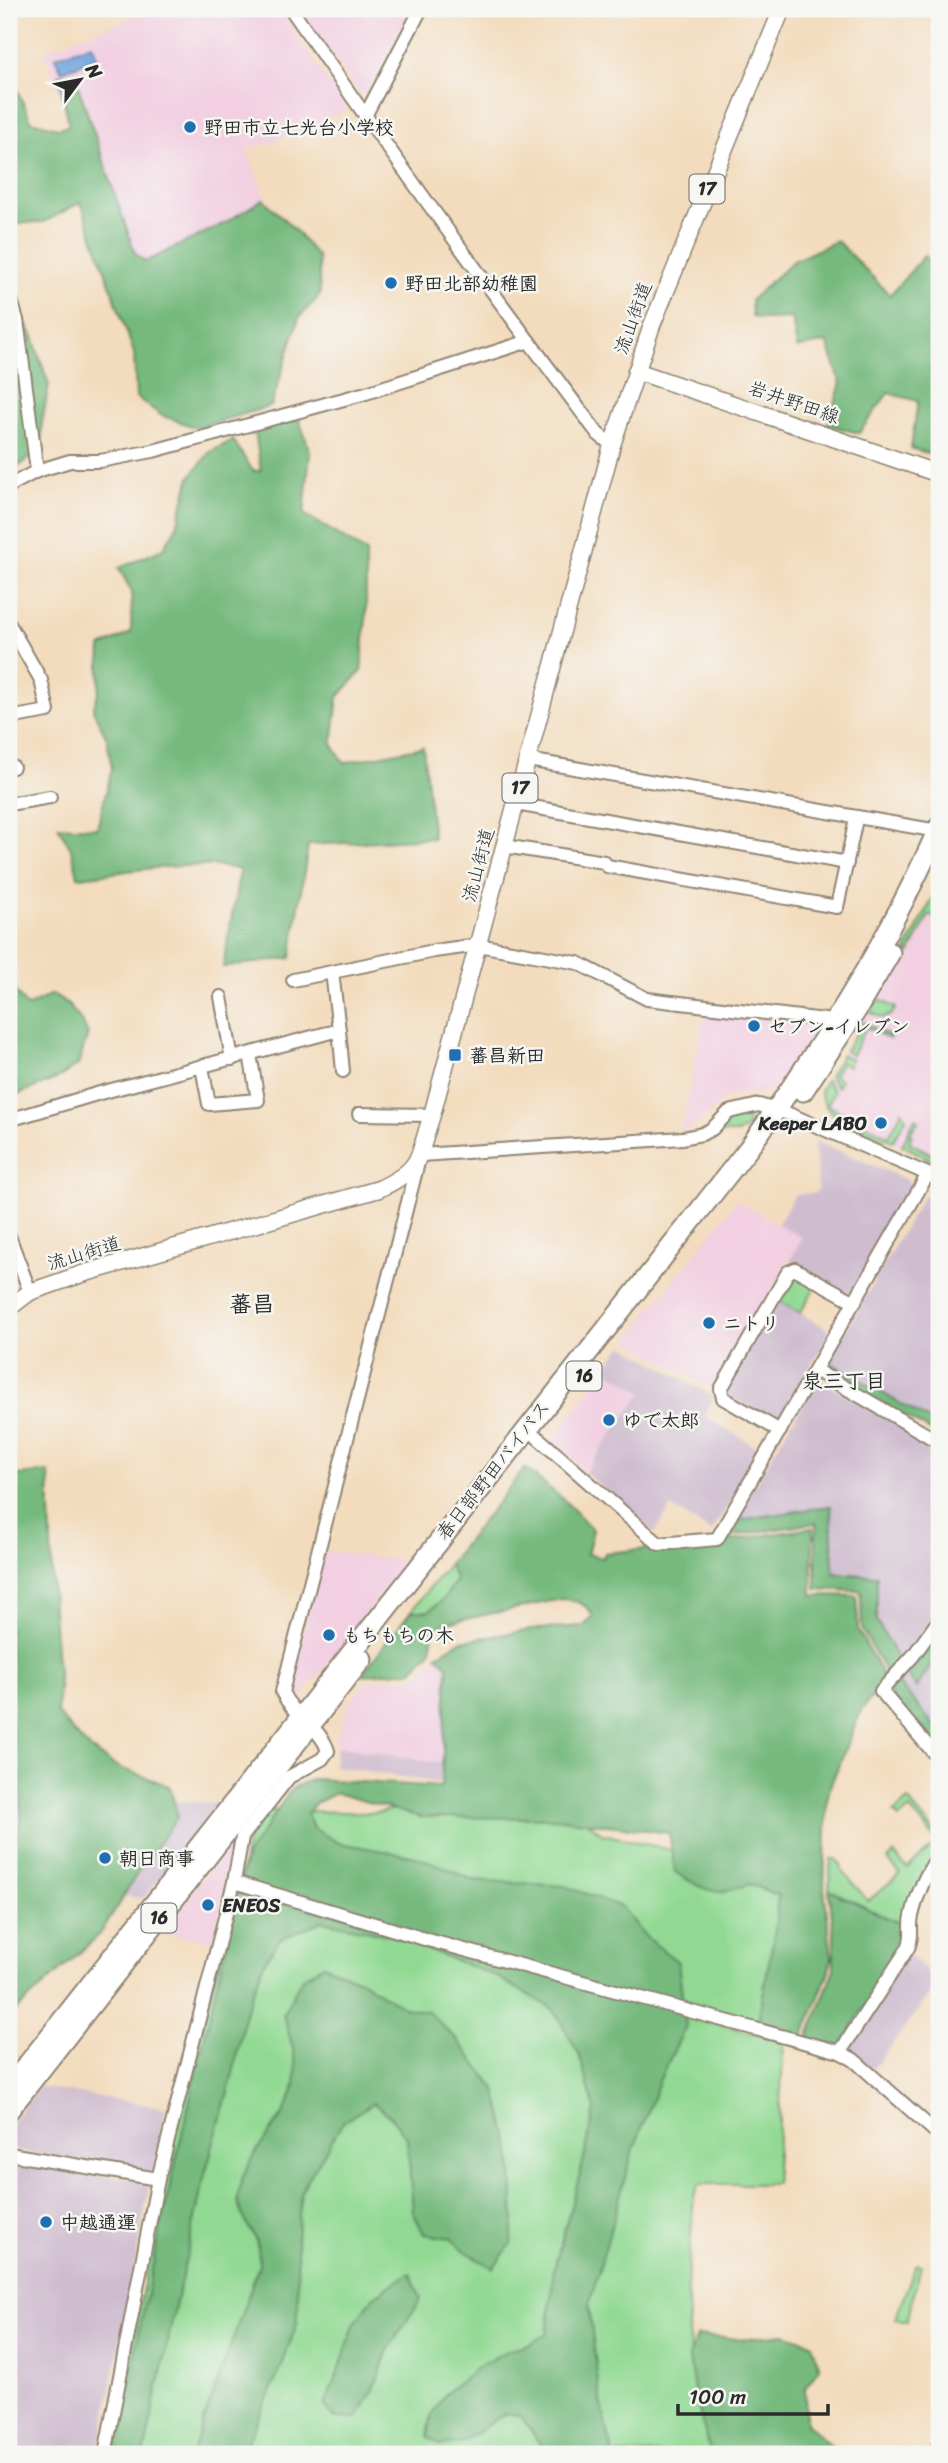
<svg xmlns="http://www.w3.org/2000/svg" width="948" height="2463" font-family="Sriracha,'Klee One',sans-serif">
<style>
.built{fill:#f2cfe1}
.industrial{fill:#cfbdcf}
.green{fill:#91d993;stroke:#5e825f;stroke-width:2}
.forest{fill:#74b97d;stroke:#507254;stroke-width:2}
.water{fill:#76a6e0;stroke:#506886;stroke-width:2}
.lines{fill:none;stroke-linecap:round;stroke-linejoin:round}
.minor-casing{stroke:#8f8474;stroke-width:16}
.major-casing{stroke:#8f8474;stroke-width:19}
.highway-casing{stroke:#8f8474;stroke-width:23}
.minor{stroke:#fff;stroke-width:12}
.major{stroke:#fff;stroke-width:16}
.highway{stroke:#fff;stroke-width:19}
.poi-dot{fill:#1f6fb2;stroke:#f6f6f2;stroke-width:2.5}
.labels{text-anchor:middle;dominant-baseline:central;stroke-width:5;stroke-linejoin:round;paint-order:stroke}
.shield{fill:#f6f6f2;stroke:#686867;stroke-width:2}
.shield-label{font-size:18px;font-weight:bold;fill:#2b2b2b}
.poi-label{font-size:19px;font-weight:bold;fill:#2b2b2b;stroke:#f6f6f2;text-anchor:start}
.street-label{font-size:19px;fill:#2b2b2b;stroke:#f6f6f2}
.neighbourhood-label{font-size:21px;font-weight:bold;fill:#2b2b2b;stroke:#f6f6f2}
.quarter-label{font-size:23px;font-weight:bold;fill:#2b2b2b;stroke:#f6f6f2}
</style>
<rect width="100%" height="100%" fill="#f6f6f2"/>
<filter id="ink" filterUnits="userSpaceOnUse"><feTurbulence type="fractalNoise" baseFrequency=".0143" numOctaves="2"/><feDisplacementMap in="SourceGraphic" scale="14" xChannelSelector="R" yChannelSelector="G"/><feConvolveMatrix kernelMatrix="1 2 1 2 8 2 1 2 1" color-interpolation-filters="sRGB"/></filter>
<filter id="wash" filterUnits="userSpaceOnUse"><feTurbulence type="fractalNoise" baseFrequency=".00686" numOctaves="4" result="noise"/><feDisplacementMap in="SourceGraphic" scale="28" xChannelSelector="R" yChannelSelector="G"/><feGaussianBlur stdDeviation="1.57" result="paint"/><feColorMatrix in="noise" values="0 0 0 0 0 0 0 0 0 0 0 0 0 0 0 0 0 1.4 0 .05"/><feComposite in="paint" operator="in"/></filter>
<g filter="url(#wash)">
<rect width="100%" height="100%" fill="#f3dcbd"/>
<!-- built -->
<g class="built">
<path d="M 155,9 L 279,9 L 347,110 L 268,144 L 246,148 L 274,222 L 127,276 L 45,54 L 47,49 Z"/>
<path d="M 300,9 L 412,9 L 368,94 L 358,93 Z"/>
<path d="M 927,910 L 939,916 L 939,1164 L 877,1134 L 837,1119 L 829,1113 L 820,1091 L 881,992 Z"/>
<path d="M 706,1007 L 820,1024 L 779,1084 L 763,1093 L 736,1094 L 726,1098 L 696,1125 L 681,1131 Z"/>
<path d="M 737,1200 L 802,1238 L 716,1387 L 712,1389 L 627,1340 Z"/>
<path d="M 604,1369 L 643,1392 L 585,1472 L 554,1445 L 553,1440 Z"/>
<path d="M 326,1551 L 407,1561 L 297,1702 L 288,1691 L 289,1685 Z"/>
<path d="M 437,1655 L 448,1665 L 443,1764 L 337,1746 L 336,1736 L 346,1714 L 346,1707 L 364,1685 L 368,1681 L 414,1677 L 422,1672 Z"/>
<path d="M 238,1833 L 213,1941 L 160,1933 Z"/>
</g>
<!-- industrial -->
<g class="industrial">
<path d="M 814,1141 L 908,1180 L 912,1191 L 854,1292 L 848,1294 L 790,1260 L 802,1238 L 778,1224 L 795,1194 L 815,1193 L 818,1190 Z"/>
<path d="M 936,1193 L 939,1195 L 939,1436 L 827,1364 L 923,1196 Z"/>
<path d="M 777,1300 L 831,1331 L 778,1422 L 726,1395 L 725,1390 Z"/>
<path d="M 623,1345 L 714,1397 L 704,1416 L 762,1450 L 712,1532 L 671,1507 L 654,1533 L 585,1472 L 643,1392 L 604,1369 Z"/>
<path d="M 823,1382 L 939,1448 L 939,1609 L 900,1664 L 877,1621 L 877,1577 L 833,1574 L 831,1506 L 733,1521 L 815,1384 Z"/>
<path d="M 939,1630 L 939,1753 L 889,1690 L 916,1663 Z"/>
<path d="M 337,1746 L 443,1764 L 441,1783 L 334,1766 Z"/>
<path d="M 18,1796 L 217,1803 L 144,1898 L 32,1887 L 19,1930 L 9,1930 L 9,1890 L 13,1879 Z"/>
<path d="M 908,1953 L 939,1983 L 872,2070 L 844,2048 Z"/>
<path d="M 39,2087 L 166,2108 L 153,2170 L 148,2172 L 9,2149 L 9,2126 Z"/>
<path d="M 9,2158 L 73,2171 L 145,2181 L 149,2186 L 99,2454 L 9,2454 Z"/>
</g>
<!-- green -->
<g class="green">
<path d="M 939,886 L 939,919 L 929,915 L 909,954 L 905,952 Z"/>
<path d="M 878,999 L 896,1008 L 891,1015 L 883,1018 L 870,1012 Z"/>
<path d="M 863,1022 L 890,1036 L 889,1039 L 866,1027 L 852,1055 L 845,1051 Z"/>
<path d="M 842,1055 L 851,1059 L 848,1066 L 841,1063 L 834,1076 L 841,1080 L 837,1087 L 829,1076 Z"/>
<path d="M 826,1080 L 834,1092 L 827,1105 L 861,1122 L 858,1128 C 838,1120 825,1114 820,1091 Z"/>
<path d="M 902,1111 L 906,1118 L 893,1141 L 862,1130 L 865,1124 L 889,1136 Z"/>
<path d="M 749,1114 L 746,1129 L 738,1133 L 717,1133 C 727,1123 734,1113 749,1114 Z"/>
<path d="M 915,1118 L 919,1120 L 910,1134 L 912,1136 L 909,1142 L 939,1158 L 939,1164 L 902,1145 Z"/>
<path d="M 796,1275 L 816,1286 L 800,1313 L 777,1300 L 791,1276 Z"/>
<path d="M 449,1564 L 456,1580 L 444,1599 L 429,1611 L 411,1611 Z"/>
<path d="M 908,1800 L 939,1837 L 939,1851 L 909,1928 L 829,1890 L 831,1859 L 836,1859 L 842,1866 L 840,1868 L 868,1901 L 900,1874 L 888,1860 L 894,1854 L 907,1868 L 938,1842 L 910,1809 L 899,1818 L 894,1812 Z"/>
<path d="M 410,1806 L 582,1818 L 603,1834 L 798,1880 L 832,1958 L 828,1973 L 804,2034 L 802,2037 L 240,1879 L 248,1838 L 270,1810 L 376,1813 Z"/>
<path d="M 239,1888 L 784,2042 L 775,2184 L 699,2184 L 694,2196 L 687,2285 L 690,2351 L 799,2454 L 111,2454 L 165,2175 L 236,1890 Z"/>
<path d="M 919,2264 L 921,2265 L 907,2322 L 895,2319 L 916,2265 Z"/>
</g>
<!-- forest -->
<g class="forest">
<path d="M 9,72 L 31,121 L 58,128 L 69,126 L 59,75 L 75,77 L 135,253 L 145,262 L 225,223 L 263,199 L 294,229 L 318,257 L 320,295 L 299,318 L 271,406 L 197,428 L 161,415 L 136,397 L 134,353 L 81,202 L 44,222 L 9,224 Z"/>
<path d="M 837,241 L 890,295 L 925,255 L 939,278 L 939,458 L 911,448 L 918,401 L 888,393 L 859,433 L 828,425 L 841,383 L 827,342 L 797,348 L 792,318 L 763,319 L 752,317 L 751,300 L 793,261 Z"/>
<path d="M 9,291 L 32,335 L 49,385 L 42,422 L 42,448 L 19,466 L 9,466 Z"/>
<path d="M 299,419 L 310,452 L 304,514 L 366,552 L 366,618 L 361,672 L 338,697 L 332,744 L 344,763 L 423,747 L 433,838 L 308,845 L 291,958 L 223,967 L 240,870 C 203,858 119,873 78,877 L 72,851 L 58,826 L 97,828 L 112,769 L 107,738 L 93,710 L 99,690 L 101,647 L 131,633 L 132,592 L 119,568 L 163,549 L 177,526 L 190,477 L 210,452 L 233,440 L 253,471 L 261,471 L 255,431 Z"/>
<path d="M 9,983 L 27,1007 L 52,994 C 69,1002 80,1017 88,1034 L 78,1065 L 56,1079 L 9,1098 Z"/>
<path d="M 829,1362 L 939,1426 L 939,1436 L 831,1374 L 827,1364 Z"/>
<path d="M 525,1468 L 565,1501 L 593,1530 L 587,1554 L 603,1558 L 605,1553 L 713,1543 L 813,1528 L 812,1595 L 857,1596 L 858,1630 L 885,1680 L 861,1711 L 831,1784 L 827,1800 L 824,1888 L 832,1958 L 828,1973 L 804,2034 L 802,2037 L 757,2026 L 775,1930 L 778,1895 L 749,1884 C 713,1898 707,1891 675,1872 L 669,1833 L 554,1818 L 420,1817 L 336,1793 L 316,1803 L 307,1814 L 313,1828 L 339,1843 L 412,1856 L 437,1864 L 472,1880 L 565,1886 L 622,1907 L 646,1937 L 678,1962 L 686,2026 L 660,2079 L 631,2157 L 589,2305 L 599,2391 L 613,2454 L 547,2454 L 521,2416 L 506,2413 L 463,2442 L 442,2445 L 428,2437 L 431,2416 L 444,2395 L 478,2367 L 510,2349 L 530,2344 L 547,2333 L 554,2269 L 583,2162 L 595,2110 L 579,2054 L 553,2009 L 497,1977 L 394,1936 L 322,1921 L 280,1939 L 263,1965 L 245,2013 L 233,2074 L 205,2174 L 175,2307 L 144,2454 L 114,2454 L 162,2220 L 247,1855 L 292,1788 L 313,1779 L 441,1787 L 448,1666 L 437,1655 L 461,1641 L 537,1629 L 584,1626 L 593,1616 C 586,1603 576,1600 562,1599 L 446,1623 L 432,1632 L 432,1650 L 411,1671 L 361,1675 L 411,1611 L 429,1611 L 444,1599 L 456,1580 L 449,1564 Z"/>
<path d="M 49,1472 L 53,1611 L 59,1686 L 57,1713 C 72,1731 88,1750 109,1762 C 124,1772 151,1777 170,1787 L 178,1816 L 138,1872 L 100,1934 L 9,2017 L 9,1931 L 17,1924 L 9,1911 L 9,1854 L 21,1820 L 20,1780 L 9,1715 L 9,1476 Z"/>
<path d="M 831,1506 L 833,1573 L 877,1576 L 877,1621 L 900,1664 L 891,1673 L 886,1673 L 862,1629 L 861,1591 L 816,1589 L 816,1523 L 729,1536 L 727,1532 L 733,1521 Z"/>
<path d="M 939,1630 L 939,1650 L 917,1688 L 906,1674 Z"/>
<path d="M 896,1683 L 900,1685 L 939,1731 L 939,1753 L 889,1694 L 889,1690 Z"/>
<path d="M 829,1890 L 909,1928 L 909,1934 L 840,2047 L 808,2038 L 834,1969 L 834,1934 Z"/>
<path d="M 323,1965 L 360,1980 L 405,2008 L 428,2011 L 459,2042 L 496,2090 L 511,2151 L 514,2221 L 511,2244 L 493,2268 L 464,2250 L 451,2238 L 424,2234 L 413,2212 L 407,2138 L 390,2116 L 373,2103 L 343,2122 L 301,2191 L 297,2241 L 298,2321 L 281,2368 L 242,2454 L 192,2454 L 259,2265 C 259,2258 259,2250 257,2244 C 253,2229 237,2214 238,2199 C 241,2152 288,2125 295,2084 C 299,2061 289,2036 283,2014 L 302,1978 Z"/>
<path d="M 410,2273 L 421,2299 L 388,2350 L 374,2389 L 357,2418 L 333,2418 L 325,2405 L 341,2365 L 354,2324 L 374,2296 Z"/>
<path d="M 784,2334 L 812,2343 L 820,2368 L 805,2388 L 806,2423 L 839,2454 L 711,2454 L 695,2397 L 689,2358 L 696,2336 L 742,2339 Z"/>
</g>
<!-- water -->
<path class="water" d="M 92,44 L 97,58 L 62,71 L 55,57 Z"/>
</g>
<g filter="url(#ink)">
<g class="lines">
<!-- minor casing -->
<g class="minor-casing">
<g id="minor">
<path d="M 291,9 C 390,153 493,294 598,434 L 612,445"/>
<path d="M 365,116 L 421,9"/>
<path d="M 9,293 L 17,320 L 37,471"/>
<path d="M 9,486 L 37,471 L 70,461 L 100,461 L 153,451 L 366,393 L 529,341"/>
<path d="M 9,624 L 41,680 L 48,711 L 9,718"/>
<path d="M 528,760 L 938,831"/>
<path d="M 9,768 L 13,767"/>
<path d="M 9,804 L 50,797"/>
<path d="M 516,804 L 847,863"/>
<path d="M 504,846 L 604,862 L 607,866 L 837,907 L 856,819"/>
<path d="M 293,980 L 332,972"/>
<path d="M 221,997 L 232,1059"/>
<path d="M 339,1030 L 343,1071"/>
<path d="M 202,1067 L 209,1104 L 258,1100 L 250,1054"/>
<path d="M 359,1114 L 432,1115"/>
<path d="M 9,1120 L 100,1093 L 339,1030 L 332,972 L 434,951 L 478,945 L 578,963 L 647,999 L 833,1021"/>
<path d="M 9,1236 L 30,1292"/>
<path d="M 815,1370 L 939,1442"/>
<path d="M 780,1431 L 723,1398 L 721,1389 L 788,1272 L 795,1269 L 855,1302"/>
<path d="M 537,1437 L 659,1544 L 717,1539 L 928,1174"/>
<path d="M 939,1620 L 913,1656 L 881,1691 L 939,1759"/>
<path d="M 234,1882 L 428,1940 L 840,2052 L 854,2060 L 939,2135"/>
<path d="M 840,2052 L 908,1948 C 914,1935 909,1928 912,1916 C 917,1893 926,1873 939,1855"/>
<path d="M 9,2154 L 158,2179"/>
<path d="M 105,2454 L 158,2179 L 234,1882 L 242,1837 L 289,1777 L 322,1759 L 328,1751 C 321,1727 294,1718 282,1692 L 420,1155 L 683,1138 L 702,1134 L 712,1129 L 729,1112 L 759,1105 L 789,1114 L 939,1179"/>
</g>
</g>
<!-- major casing -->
<g class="major-casing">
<g id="major">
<path d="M 636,371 L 939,474"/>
<path d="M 9,1308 L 30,1292 L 82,1274 L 379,1189 C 424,1168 417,1158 432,1115 L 612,445 L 652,325 L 782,9"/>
<path d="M 938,2454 L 939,2447"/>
</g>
</g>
<!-- highway casing -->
<g class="highway-casing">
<g id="highway">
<path d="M 803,1091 L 856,1011 L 890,953"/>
<path d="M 9,2088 L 748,1149 C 820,1050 890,939 939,827"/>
<path d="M 9,2110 L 362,1659"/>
</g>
</g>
<!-- minor -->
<use href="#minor" class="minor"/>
<!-- major -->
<use href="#major" class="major"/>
<!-- highway -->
<use href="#highway" class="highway"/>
</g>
</g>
<!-- markers -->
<g class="poi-dot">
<circle cx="190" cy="127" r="7"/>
<circle cx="391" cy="283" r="7"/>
<circle cx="754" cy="1026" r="7"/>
<rect x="448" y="1048" width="14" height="14" rx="3.5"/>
<circle cx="881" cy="1123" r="7"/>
<circle cx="709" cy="1323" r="7"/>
<circle cx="609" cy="1420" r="7"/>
<circle cx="329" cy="1635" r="7"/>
<circle cx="105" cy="1858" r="7"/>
<circle cx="208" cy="1905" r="7"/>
<circle cx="46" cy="2222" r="7"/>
</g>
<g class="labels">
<!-- shield labels -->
<g class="shield">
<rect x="689.5" y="174.5" width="35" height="29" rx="5"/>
<rect x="502.5" y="773.5" width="35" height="29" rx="5"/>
<rect x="566.5" y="1361.5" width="35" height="29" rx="5"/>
<rect x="141.5" y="1903.5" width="35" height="29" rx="5"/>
</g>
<g class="shield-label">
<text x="707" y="189">17</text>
<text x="520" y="788">17</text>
<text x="584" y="1376">16</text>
<text x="159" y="1918">16</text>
</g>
<!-- poi labels -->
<g class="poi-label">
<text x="204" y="127">野田市立七光台小学校</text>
<text x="405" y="283">野田北部幼稚園</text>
<text x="768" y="1026">セブン-イレブン</text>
<text x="469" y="1055">蕃昌新田</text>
<text x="867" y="1123" text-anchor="end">Keeper LABO</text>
<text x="723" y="1323">ニトリ</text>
<text x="623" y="1420">ゆで太郎</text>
<text x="343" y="1635">もちもちの木</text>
<text x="119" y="1858">朝日商事</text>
<text x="222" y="1905">ENEOS</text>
<text x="60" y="2222">中越通運</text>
</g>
<!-- street labels -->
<g class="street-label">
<text transform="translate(633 318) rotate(-70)">流山街道</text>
<text transform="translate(794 402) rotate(19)">岩井野田線</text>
<text transform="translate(478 865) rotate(-75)">流山街道</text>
<text transform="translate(84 1253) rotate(-17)">流山街道</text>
<text transform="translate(493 1470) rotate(-52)">春日部野田バイパス</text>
</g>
<!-- neighbourhood labels -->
<g class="neighbourhood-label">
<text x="844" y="1381">泉三丁目</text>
</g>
<!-- quarter labels -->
<g class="quarter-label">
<text x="252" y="1304">蕃昌</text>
</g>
</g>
<!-- margin -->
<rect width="948" height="2463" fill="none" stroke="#f6f6f2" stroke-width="35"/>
<!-- north arrow -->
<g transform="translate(80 80) rotate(58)" stroke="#f6f6f2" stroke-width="5" paint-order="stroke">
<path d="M0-5L12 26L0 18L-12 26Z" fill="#2b2b2b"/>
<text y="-10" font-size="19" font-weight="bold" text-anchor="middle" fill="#2b2b2b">N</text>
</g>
<!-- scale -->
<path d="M678 2404v10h150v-10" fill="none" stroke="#2b2b2b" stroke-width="3.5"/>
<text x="689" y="2404" font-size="21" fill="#2b2b2b" stroke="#f6f6f2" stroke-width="5" paint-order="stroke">100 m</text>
</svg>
